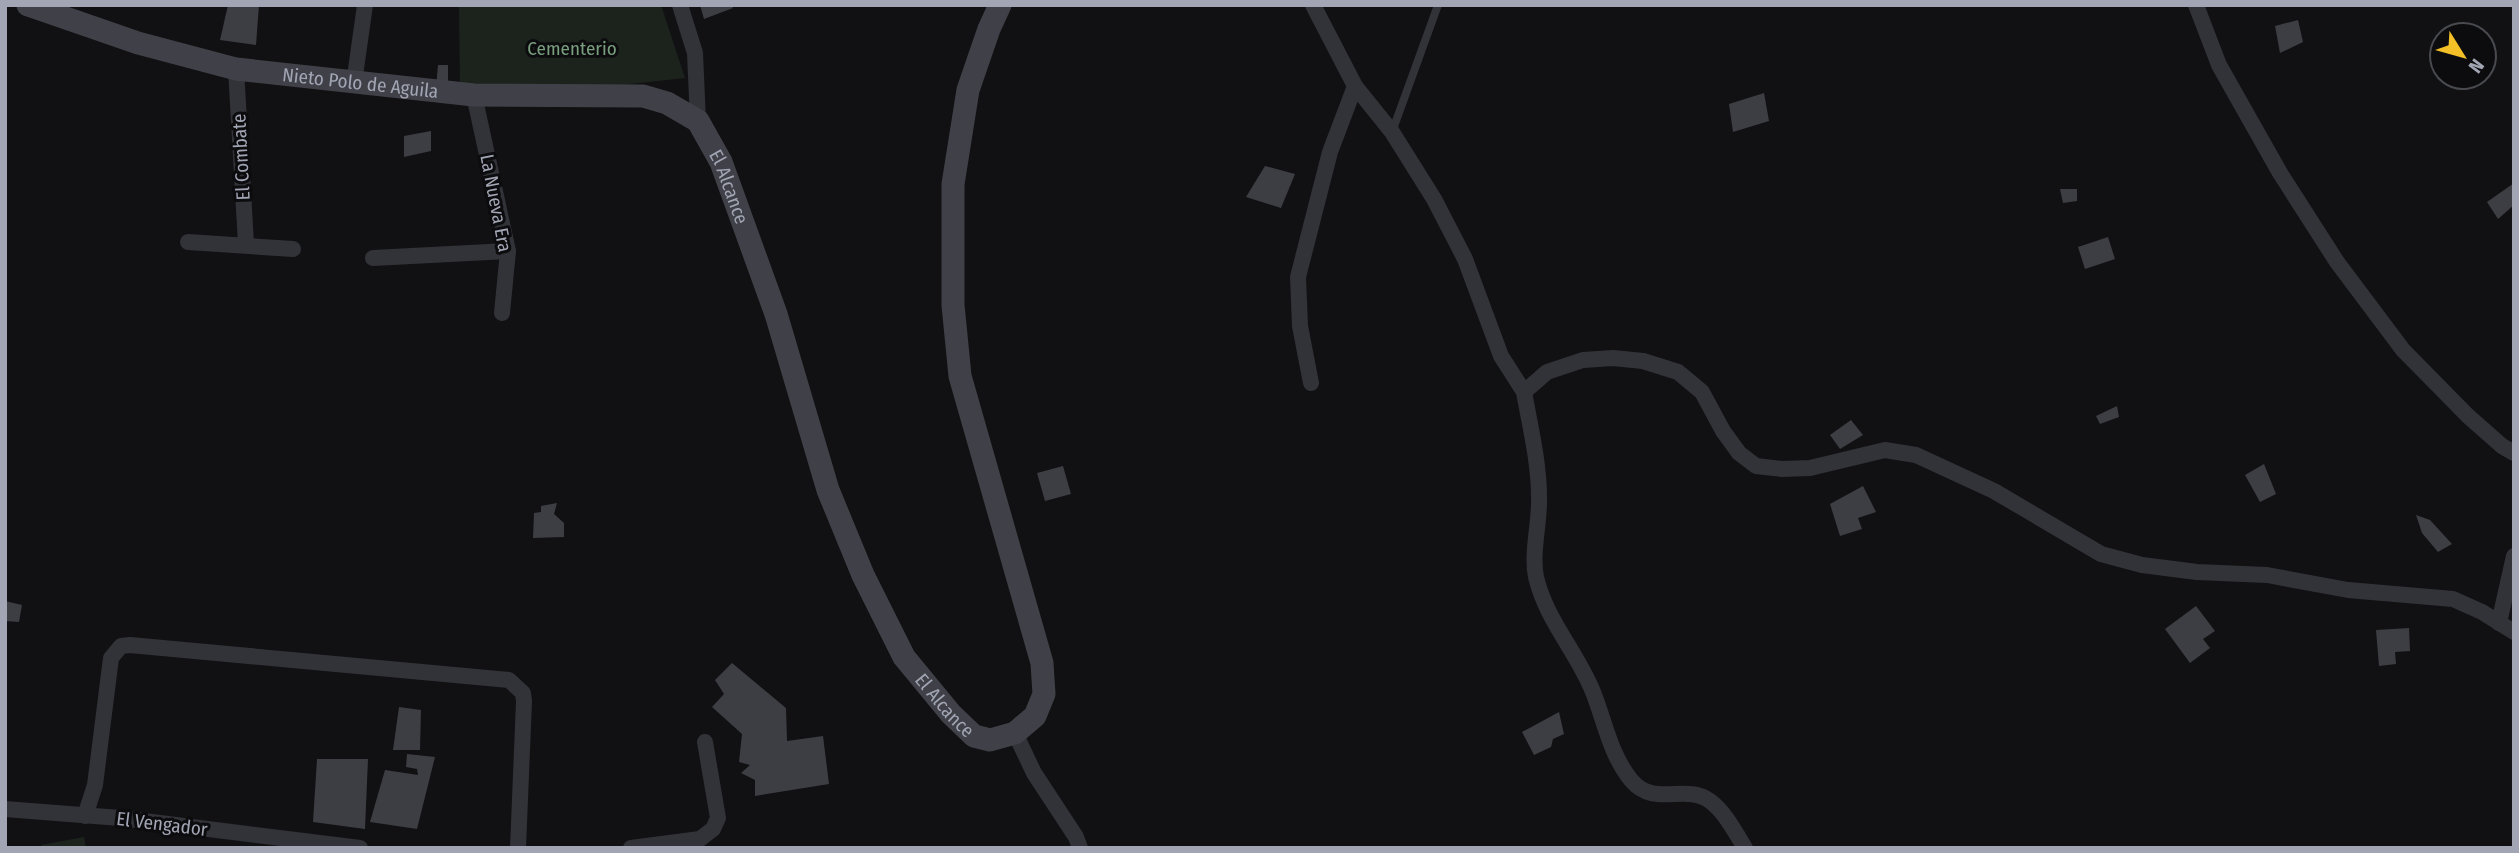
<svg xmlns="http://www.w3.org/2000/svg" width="2519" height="853" font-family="'Fira Sans Condensed',sans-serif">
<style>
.green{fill:#1c231d}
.building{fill:#3d3e43}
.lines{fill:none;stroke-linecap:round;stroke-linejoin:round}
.lane{stroke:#323338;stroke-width:8}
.street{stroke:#323338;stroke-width:16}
.secondary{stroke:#404148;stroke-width:23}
.labels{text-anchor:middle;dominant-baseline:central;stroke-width:6;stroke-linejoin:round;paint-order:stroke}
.park-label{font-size:19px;fill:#799f7e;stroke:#0c0c0e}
.street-label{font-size:19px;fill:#a2a6b4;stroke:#0c0c0e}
</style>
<rect width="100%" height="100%" fill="#111113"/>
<!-- green -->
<g class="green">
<path d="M 459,5 L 661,5 L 685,78 L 567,91 L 460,89 Z"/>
<path d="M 84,837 L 86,848 L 42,848 L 41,845 Z"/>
</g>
<!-- building -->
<g class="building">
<path d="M 228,5 L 259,5 L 256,45 L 220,40 Z"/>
<path d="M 700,5 L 731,5 L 733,8 L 704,19 Z"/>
<path d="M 2298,20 L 2303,42 L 2280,53 L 2275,26 Z"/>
<path d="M 438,65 L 448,65 L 448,89 L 436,88 Z"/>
<path d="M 1764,93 L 1769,121 L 1733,132 L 1729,104 Z"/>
<path d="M 431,131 L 431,151 L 404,157 L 404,136 Z"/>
<path d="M 1265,166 L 1295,174 L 1281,208 L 1246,197 Z"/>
<path d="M 2514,183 L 2514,205 L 2498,219 L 2487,202 Z"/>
<path d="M 2060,189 L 2077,189 L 2077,201 L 2063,203 Z"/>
<path d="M 2108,237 L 2115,259 L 2085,269 L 2078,247 Z"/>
<path d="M 2117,406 L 2119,417 L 2100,424 L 2096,416 Z"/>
<path d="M 1851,420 L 1863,435 L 1840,449 L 1830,435 Z"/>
<path d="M 2264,464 L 2276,494 L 2260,502 L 2245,475 Z"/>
<path d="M 1063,466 L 1071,494 L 1045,501 L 1037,473 Z"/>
<path d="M 1863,486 L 1876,512 L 1858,518 L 1862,529 L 1840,536 L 1830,504 Z"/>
<path d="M 557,503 L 554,514 L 564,523 L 564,537 L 533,538 L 534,513 L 541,512 L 541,506 Z"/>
<path d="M 2416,515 L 2430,520 L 2452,544 L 2438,552 L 2422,533 Z"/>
<path d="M 5,601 L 22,605 L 19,622 L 5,621 Z"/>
<path d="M 2196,606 L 2215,631 L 2203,639 L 2210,648 L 2190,663 L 2165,629 Z"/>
<path d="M 2409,628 L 2410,651 L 2395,652 L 2396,664 L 2379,666 L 2376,630 Z"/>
<path d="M 732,663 L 786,708 L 787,741 L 823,736 L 829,784 L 755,796 L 755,780 L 741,773 L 750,765 L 739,762 L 742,734 L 712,707 L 724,694 L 715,680 Z"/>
<path d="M 399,707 L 421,710 L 420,750 L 393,750 Z"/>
<path d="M 1559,712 L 1564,734 L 1553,739 L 1551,747 L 1534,755 L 1522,732 Z"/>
<path d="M 407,754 L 435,757 L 417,829 L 370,822 L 385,770 L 418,775 L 417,769 L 406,767 Z"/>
<path d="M 317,759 L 368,759 L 365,829 L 313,822 Z"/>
</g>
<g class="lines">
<!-- lane -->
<path class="lane" d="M 1392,132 L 1438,5"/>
<!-- street -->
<g class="street">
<path d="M 680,5 L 695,53 L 698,121"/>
<path d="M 1313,5 L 1355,86 L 1392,132 L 1434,199 L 1465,259 L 1501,356 L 1524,392 L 1547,372 L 1583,360 L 1613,358 L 1643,361 L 1678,372 L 1702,392 L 1723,431 L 1739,453 L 1756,466 L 1782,469 L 1810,468 L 1885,450 L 1916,455 L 1994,491 L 2101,554 L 2142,565 L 2197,572 L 2267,575 L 2348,590 L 2453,599 L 2482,612 L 2514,632"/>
<path d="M 2196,5 L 2219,65 L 2280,173 L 2337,262 L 2403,350 L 2468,416 L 2502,446 L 2514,453"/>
<path d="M 236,69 L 246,244"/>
<path d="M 354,83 L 365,5"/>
<path d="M 474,95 L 508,251 L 502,313"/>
<path d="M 188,242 L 293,249"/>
<path d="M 373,258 L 508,251"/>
<path d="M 1311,383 L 1300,326 L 1298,277 L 1330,152 L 1355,86"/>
<path d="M 1524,392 C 1530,426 1539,462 1539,497 C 1540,523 1531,552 1536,577 C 1546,620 1577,652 1593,692 C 1605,722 1610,754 1631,780 C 1654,808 1685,783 1710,801 C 1725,812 1735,832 1745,848"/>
<path d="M 2499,623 L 2514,556"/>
<path d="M 1015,733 L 1034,773 L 1076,837 L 1080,848"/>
<path d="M 5,809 L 120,818 L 360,848"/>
<path d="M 85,816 L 95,785 L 111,658 L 121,646 L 130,645 L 509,680 L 523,693 L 524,701 L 518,848"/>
<path d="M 631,848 L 700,839 L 713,829 L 718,818 L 705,742"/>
</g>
<!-- secondary -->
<path class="secondary" id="s1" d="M 28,5 L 138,43 L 236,69 L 474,95 L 643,96 L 667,103 L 698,121 L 721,162 L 776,314 L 828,490 L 863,575 L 904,657 L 951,714 L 974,736 L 990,740 L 1015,733 L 1035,716 L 1044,694 L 1042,663 L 960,376 L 953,305 L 953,184 L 968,90 L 989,29 L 1000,5"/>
</g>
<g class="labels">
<!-- park labels -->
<g class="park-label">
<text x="572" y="48">Cementerio</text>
</g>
<!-- street labels -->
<g class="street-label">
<text stroke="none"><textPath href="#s1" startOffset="343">Nieto Polo de Aguila</textPath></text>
<text transform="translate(241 157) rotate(-93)">El Combate</text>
<text stroke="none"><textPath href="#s1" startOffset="760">El Alcance</textPath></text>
<text transform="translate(496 203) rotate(79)">La Nueva Era</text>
<text stroke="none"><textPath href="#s1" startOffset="1326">El Alcance</textPath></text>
<text transform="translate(162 824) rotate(7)">El Vengador</text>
</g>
</g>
<!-- border -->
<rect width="2519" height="853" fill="none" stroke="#a2a6b4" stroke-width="14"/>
<!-- north arrow -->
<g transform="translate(2463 56) rotate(127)"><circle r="33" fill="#0c0c0e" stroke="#484a50" stroke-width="2"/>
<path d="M0-5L12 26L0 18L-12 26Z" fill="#f4c028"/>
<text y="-10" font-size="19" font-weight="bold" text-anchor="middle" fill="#a2a6b4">N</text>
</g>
</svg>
